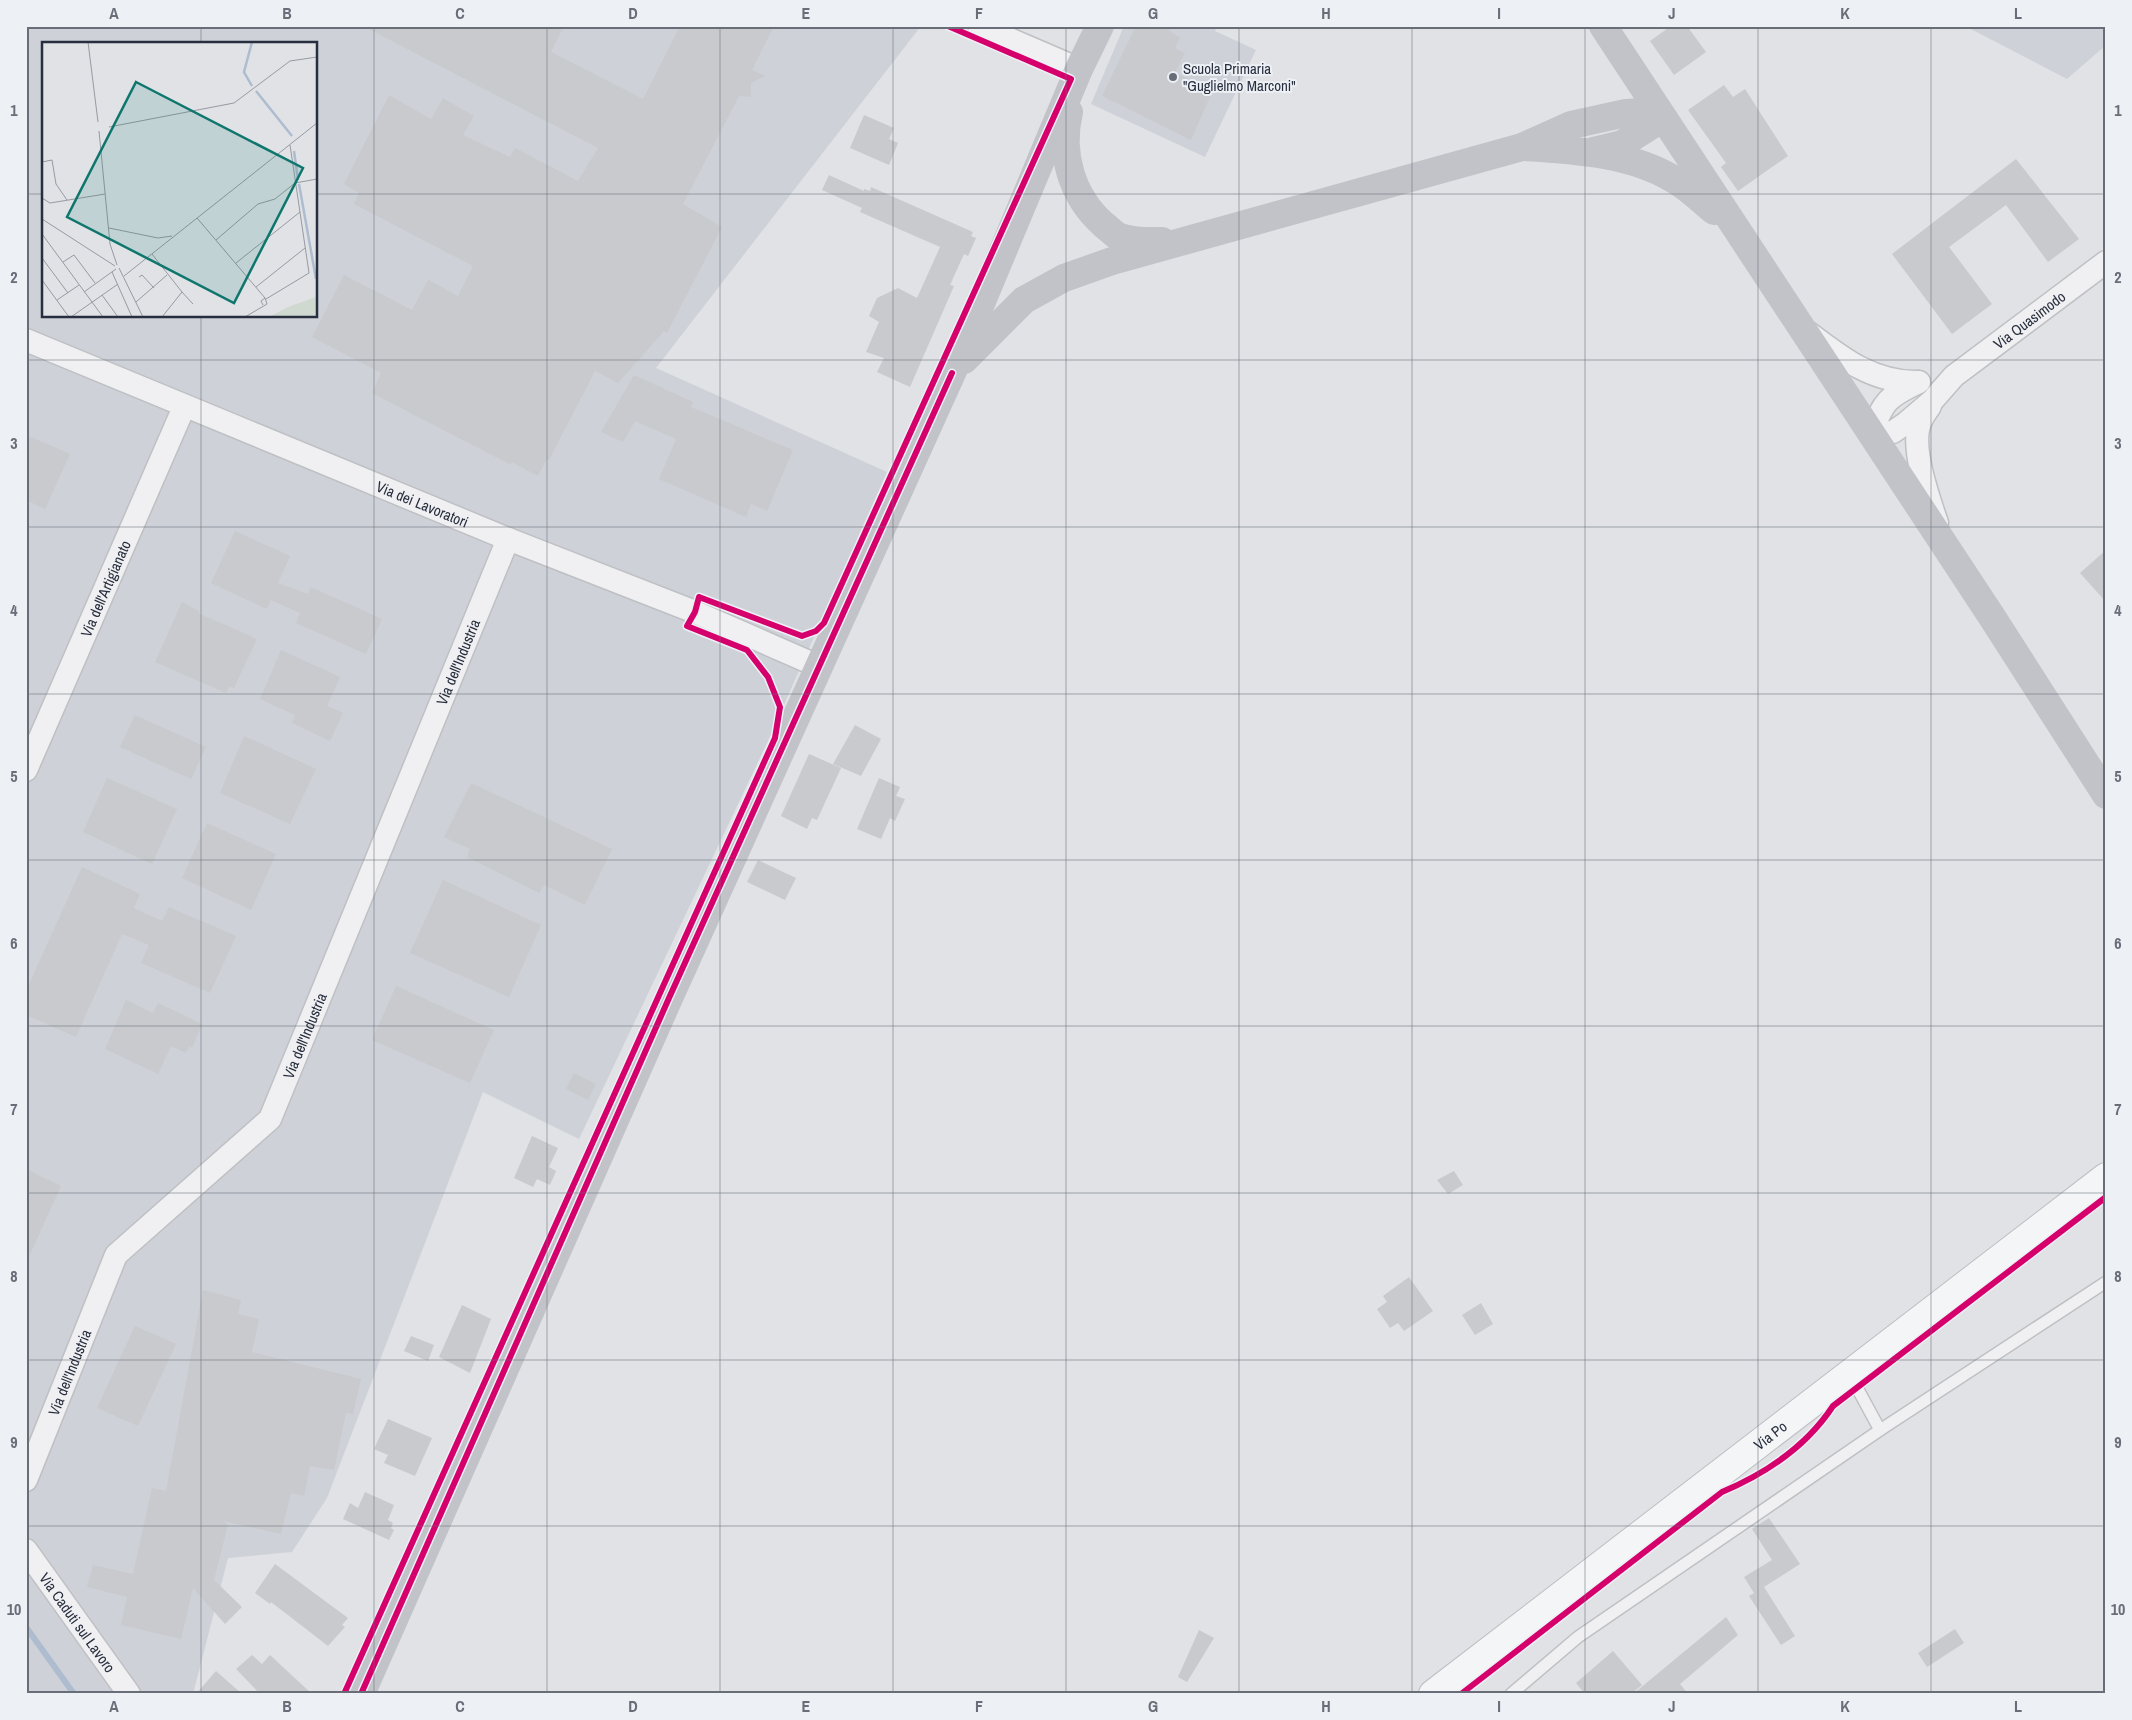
<svg xmlns="http://www.w3.org/2000/svg" width="2132" height="1720" font-family="'Archivo Narrow',sans-serif">
<style>
.built{fill:#ced1d8;fill-rule:evenodd}
.lines{fill:none;stroke-linecap:round;stroke-linejoin:round}
.stream{stroke:#aebcd0;stroke-width:6}
.building{fill:#c8cacd}
.lane-casing{stroke:#bec0c3;stroke-width:14}
.street-casing{stroke:#bec0c3;stroke-width:25}
.primary-casing{stroke:#bdbfc3;stroke-width:30}
.lane{stroke:#f0f0f2;stroke-width:11}
.street{stroke:#f0f0f2;stroke-width:22}
.secondary{stroke:#c1c3c8;stroke-width:28}
.primary{stroke:#f4f5f6;stroke-width:28}
.cycleway-casing{stroke:#edf0f5;stroke-width:9}
.cycleway{stroke:#d6006c;stroke-width:6}
.grid{fill:none;stroke:#686d78;stroke-width:1;stroke-opacity:0.55}
.poi-dot{fill:#686d78;stroke:#edf0f5;stroke-width:2}
.labels{text-anchor:middle;dominant-baseline:central;stroke-width:4;stroke-linejoin:round;paint-order:stroke}
.poi-label{font-size:15px;fill:#272e3e;stroke:#edf0f5;text-anchor:start}
.street-label{font-size:15px;fill:#272e3e;stroke:#edf0f5}
.inset-river{fill:none;stroke:#aebcd0;stroke-width:2.5}
.inset-road{fill:none;stroke:#969aa2;stroke-width:1}
.view{fill:#0f766e;fill-opacity:0.15;stroke:#0f766e;stroke-width:2.5}
.inset-edge{fill:none;stroke:#272e3e;stroke-width:2.5}
.neatline{fill:none;stroke:#686d78;stroke-width:2}
.grid-label{font-size:16px;text-anchor:middle;font-weight:bold;fill:#686d78}
</style>
<rect width="100%" height="100%" fill="#e0e2e5"/>
<!-- built -->
<g class="built">
<path d="M 26,26 L 921,26 L 656,368 L 887,472 L 767,743 L 579,1139 L 483,1092 L 327,1498 L 292,1552 L 228,1558 L 193,1694 L 26,1694 ZM 44,44 L 316,44 L 316,316 L 44,316 Z"/>
<path d="M 1124,26 L 1217,26 L 1215,31 L 1256,50 L 1205,157 L 1091,104 Z"/>
<path d="M 1965,26 L 2106,26 L 2106,45 L 2067,79 Z"/>
</g>
<g class="lines">
<!-- stream -->
<path class="stream" d="M 26,1627 L 74,1694"/>
</g>
<!-- building -->
<g class="building">
<path d="M 363,26 L 564,26 L 551,52 L 643,99 L 680,26 L 774,26 L 752,70 L 765,76 L 751,83 L 751,97 L 739,96 L 683,204 L 722,227 L 667,333 L 664,331 L 618,383 L 595,371 L 549,460 L 547,459 L 538,476 L 512,462 L 511,465 L 372,393 L 381,373 L 312,337 L 344,275 L 412,310 L 428,280 L 458,296 L 473,266 L 354,204 L 359,193 L 344,184 L 389,95 L 431,119 L 443,98 L 474,116 L 463,135 L 510,157 L 515,148 L 578,181 L 598,148 Z"/>
<path d="M 1136,26 L 1171,26 L 1169,31 L 1180,37 L 1175,48 L 1185,53 L 1175,73 L 1213,90 L 1191,140 L 1102,96 Z"/>
<path d="M 1671,26 L 1687,26 L 1706,52 L 1674,75 L 1650,41 Z"/>
<path d="M 1724,85 L 1733,97 L 1745,89 L 1788,156 L 1738,191 L 1721,167 L 1726,163 L 1688,110 Z"/>
<path d="M 864,115 L 894,128 L 889,139 L 898,143 L 889,165 L 850,148 Z"/>
<path d="M 2016,159 L 2079,239 L 2048,262 L 2006,205 L 1949,247 L 1992,304 L 1952,334 L 1892,254 Z"/>
<path d="M 829,175 L 864,191 L 864,189 L 870,191 L 871,187 L 973,232 L 971,236 L 976,238 L 968,256 L 964,254 L 950,285 L 954,286 L 910,387 L 877,372 L 884,358 L 866,352 L 879,322 L 869,316 L 877,298 L 898,288 L 917,298 L 940,247 L 860,212 L 862,208 L 822,190 Z"/>
<path d="M 634,375 L 693,402 L 691,407 L 793,450 L 767,511 L 751,504 L 746,517 L 659,479 L 676,439 L 635,421 L 623,442 L 601,432 Z"/>
<path d="M 26,435 L 70,454 L 45,509 L 26,500 Z"/>
<path d="M 235,531 L 290,556 L 278,583 L 308,594 L 311,587 L 382,619 L 366,654 L 296,623 L 300,613 L 271,600 L 267,609 L 211,583 Z"/>
<path d="M 2106,550 L 2106,602 L 2080,573 Z"/>
<path d="M 182,602 L 199,611 L 198,613 L 257,639 L 234,688 L 229,686 L 226,693 L 155,662 Z"/>
<path d="M 281,650 L 340,677 L 327,706 L 343,713 L 330,741 L 292,723 L 295,715 L 260,699 Z"/>
<path d="M 135,715 L 206,747 L 191,779 L 120,747 Z"/>
<path d="M 855,725 L 881,739 L 861,776 L 833,764 Z"/>
<path d="M 244,736 L 316,769 L 290,824 L 220,793 Z"/>
<path d="M 809,754 L 841,768 L 817,820 L 812,818 L 807,829 L 781,816 Z"/>
<path d="M 107,778 L 177,809 L 152,864 L 83,832 Z"/>
<path d="M 879,778 L 900,787 L 896,796 L 905,799 L 895,821 L 890,818 L 881,839 L 857,829 Z"/>
<path d="M 471,783 L 612,849 L 585,905 L 544,885 L 539,893 L 467,857 L 470,849 L 444,837 Z"/>
<path d="M 207,823 L 276,854 L 251,910 L 182,878 Z"/>
<path d="M 758,860 L 796,878 L 785,900 L 747,882 Z"/>
<path d="M 82,867 L 140,894 L 134,908 L 162,921 L 169,907 L 236,936 L 210,993 L 141,963 L 149,945 L 122,934 L 76,1037 L 26,1015 L 26,991 Z"/>
<path d="M 443,880 L 541,925 L 509,997 L 410,953 Z"/>
<path d="M 396,986 L 494,1030 L 470,1083 L 372,1040 Z"/>
<path d="M 126,1000 L 153,1013 L 158,1003 L 202,1024 L 192,1048 L 189,1046 L 186,1053 L 171,1046 L 158,1074 L 105,1049 Z"/>
<path d="M 574,1073 L 596,1084 L 588,1100 L 566,1089 Z"/>
<path d="M 532,1136 L 558,1148 L 549,1167 L 556,1171 L 550,1185 L 537,1179 L 533,1187 L 514,1178 Z"/>
<path d="M 26,1169 L 61,1186 L 26,1263 Z"/>
<path d="M 1454,1171 L 1463,1185 L 1448,1194 L 1437,1180 Z"/>
<path d="M 1409,1277 L 1433,1311 L 1404,1331 L 1398,1323 L 1390,1328 L 1377,1309 L 1387,1302 L 1383,1296 Z"/>
<path d="M 203,1290 L 241,1300 L 238,1314 L 259,1319 L 252,1352 L 361,1379 L 353,1414 L 346,1413 L 334,1470 L 310,1466 L 304,1496 L 291,1493 L 281,1534 L 223,1521 L 228,1525 L 214,1580 L 242,1607 L 225,1624 L 193,1588 L 181,1639 L 121,1625 L 127,1597 L 87,1587 L 93,1565 L 133,1574 L 152,1488 L 166,1491 Z"/>
<path d="M 1481,1303 L 1493,1324 L 1475,1335 L 1462,1315 Z"/>
<path d="M 462,1305 L 491,1319 L 470,1373 L 439,1357 Z"/>
<path d="M 135,1326 L 176,1344 L 138,1426 L 97,1408 Z"/>
<path d="M 411,1336 L 434,1345 L 428,1361 L 404,1351 Z"/>
<path d="M 388,1419 L 432,1438 L 415,1476 L 384,1463 L 388,1455 L 374,1449 Z"/>
<path d="M 365,1492 L 394,1505 L 388,1520 L 393,1523 L 391,1528 L 394,1530 L 389,1540 L 343,1519 L 350,1503 L 358,1508 Z"/>
<path d="M 1769,1518 L 1800,1564 L 1764,1587 L 1795,1636 L 1781,1645 L 1749,1596 L 1754,1593 L 1744,1577 L 1772,1560 L 1752,1529 Z"/>
<path d="M 275,1564 L 348,1618 L 342,1625 L 345,1627 L 328,1646 L 271,1602 L 270,1604 L 255,1593 Z"/>
<path d="M 1726,1617 L 1738,1635 L 1680,1684 L 1688,1694 L 1633,1694 Z"/>
<path d="M 1955,1629 L 1964,1643 L 1927,1667 L 1918,1653 Z"/>
<path d="M 1199,1630 L 1214,1638 L 1187,1682 L 1178,1677 Z"/>
<path d="M 1613,1651 L 1642,1685 L 1631,1694 L 1585,1694 L 1576,1683 Z"/>
<path d="M 252,1655 L 262,1664 L 270,1655 L 312,1694 L 260,1694 L 236,1669 Z"/>
<path d="M 216,1671 L 242,1694 L 196,1694 Z"/>
</g>
<g class="lines">
<!-- lane casing -->
<g class="lane-casing">
<g id="lane">
<path d="M 1880,1430 L 2106,1282"/>
<path d="M 1511,1694 L 1578,1637 L 1880,1430 L 1849,1373"/>
</g>
</g>
<!-- street casing -->
<g class="street-casing">
<g id="street">
<path d="M 979,26 L 1079,69"/>
<path d="M 1809,333 C 1843,359 1874,383 1918,382"/>
<path id="s1" d="M 26,340 L 508,539 L 695,612 L 818,666"/>
<path id="s2" d="M 1919,382 C 1887,397 1884,401 1871,433 L 1893,432 L 1906,423 L 1932,401 L 1954,376 L 2106,262"/>
<path d="M 1930,406 C 1927,411 1922,417 1920,423 C 1910,447 1929,499 1937,523"/>
<path id="s3" d="M 26,770 L 184,407"/>
<path id="s4" d="M 26,1480 L 116,1255 L 270,1119 L 508,539"/>
<path id="s5" d="M 26,1550 L 129,1694"/>
</g>
</g>
<!-- primary casing -->
<g class="primary-casing">
<g id="primary">
<path id="s6" d="M 1433,1694 L 2106,1177"/>
</g>
</g>
<!-- lane -->
<use href="#lane" class="lane"/>
<!-- street -->
<use href="#street" class="street"/>
<!-- secondary -->
<g class="secondary">
<path d="M 1603,26 L 1992,617 L 2106,795"/>
<path d="M 1069,112 C 1059,154 1072,197 1104,225 C 1108,228 1112,232 1116,235 C 1130,242 1147,241 1162,241"/>
<path d="M 1526,147 C 1579,151 1636,153 1681,184 C 1693,192 1703,202 1714,211"/>
<path d="M 1593,151 L 1622,144 L 1663,118"/>
<path d="M 964,360 L 1024,300 L 1064,278 L 1112,261 L 1522,147 L 1571,125 L 1626,113 L 1658,111"/>
<path d="M 361,1694 L 669,998 L 952,373 L 1079,69 L 1100,26"/>
</g>
<!-- primary -->
<use href="#primary" class="primary"/>
<!-- cycleway casing -->
<g class="cycleway-casing">
<g id="cycleway">
<path d="M 344,1694 L 775,738 L 780,707 L 768,677 L 747,650 L 687,626 L 695,612 L 699,597 L 802,636 L 816,631 L 824,623 L 1071,79 L 948,26"/>
<path d="M 361,1694 L 669,998 L 952,373"/>
<path d="M 1461,1694 L 1722,1492 C 1767,1473 1806,1447 1833,1406 L 2106,1197"/>
</g>
</g>
<!-- cycleway -->
<use href="#cycleway" class="cycleway"/>
</g>
<!-- grid -->
<path class="grid" d="M 201,26 L 201,44M 374,26 L 374,1694M 547,26 L 547,1694M 720,26 L 720,1694M 893,26 L 893,1694M 1066,26 L 1066,1694M 1239,26 L 1239,1694M 1412,26 L 1412,1694M 1585,26 L 1585,1694M 1758,26 L 1758,1694M 1931,26 L 1931,1694M 26,194 L 44,194M 316,194 L 2106,194M 201,316 L 201,1694M 26,360 L 2106,360M 26,527 L 2106,527M 26,694 L 2106,694M 26,860 L 2106,860M 26,1026 L 2106,1026M 26,1193 L 2106,1193M 26,1360 L 2106,1360M 26,1526 L 2106,1526"/>
<!-- markers -->
<circle class="poi-dot" cx="1173" cy="77" r="5"/>
<g class="labels">
<!-- poi labels -->
<g class="poi-label">
<text x="1183" y="68">Scuola Primaria<tspan x="1183" dy="17">"Guglielmo Marconi"</tspan></text>
</g>
<!-- street labels -->
<g class="street-label">
<text stroke="none"><textPath href="#s2" startOffset="272">Via Quasimodo</textPath></text>
<text stroke="none"><textPath href="#s1" startOffset="429">Via dei Lavoratori</textPath></text>
<text stroke="none"><textPath href="#s3" startOffset="198">Via dell'Artigianato</textPath></text>
<text stroke="none"><textPath href="#s4" startOffset="942">Via dell'Industria</textPath></text>
<text stroke="none"><textPath href="#s4" startOffset="538">Via dell'Industria</textPath></text>
<text stroke="none"><textPath href="#s4" startOffset="116">Via dell'Industria</textPath></text>
<text stroke="none"><textPath href="#s6" startOffset="425">Via Po</textPath></text>
<text stroke="none"><textPath href="#s5" startOffset="89">Via Caduti sul Lavoro</textPath></text>
</g>
</g>
<!-- overview -->
<g transform="translate(42 42)">
<rect width="275" height="275" fill="#e0e2e5"/>
<path d="M 274,255 L 275,275 L 227,275 L 246,265 Z" fill="#d0d9d0"/>
<path class="inset-river" d="M 210,44 L 202,30 L 210,0M 214,49 L 250,94M 252,109 L 256,138M 257,142 L 274,237"/>
<path class="inset-road" d="M 46,0 L 56,80M 67,85 L 192,61 L 248,19 L 275,15M 57,89 L 68,202 L 75,223M 0,120 L 10,118 L 14,142 L 25,158M 0,156 L 8,161 L 63,152M 155,176 L 223,256M 0,177 L 73,224M 67,186 L 116,196 L 130,194M 0,192 L 61,275M 174,198 L 216,162 L 233,157 L 253,141 L 275,137M 110,212 L 140,250 L 120,275M 0,216 L 26,251M 21,220 L 32,213 L 53,241M 194,221 L 258,170M 77,226 L 101,275M 70,230 L 90,275M 82,234 L 275,81M 97,235 L 100,233 L 112,246M 0,238 L 27,275M 214,245 L 263,206M 42,250 L 74,227M 140,250 L 151,262M 60,253 L 76,275M 224,257 L 267,231 L 248,103M 15,258 L 37,243M 94,260 L 125,233M 29,275 L 76,242M 203,275 L 225,262 L 223,256 L 219,259 L 221,263"/>
<path class="view" d="M 94,40 L 261,126 L 192,261 L 25,175 Z"/>
<rect width="275" height="275" class="inset-edge"/>
</g>
<!-- border -->
<rect width="2132" height="1720" fill="none" stroke="#edf0f5" stroke-width="55"/>
<rect x="28" y="28" width="2076" height="1664" class="neatline"/>
<g class="grid-label">
<text x="114" y="19">A</text>
<text x="287" y="19">B</text>
<text x="460" y="19">C</text>
<text x="633" y="19">D</text>
<text x="806" y="19">E</text>
<text x="979" y="19">F</text>
<text x="1153" y="19">G</text>
<text x="1326" y="19">H</text>
<text x="1499" y="19">I</text>
<text x="1672" y="19">J</text>
<text x="1845" y="19">K</text>
<text x="2018" y="19">L</text>
<text x="14" y="116">1</text>
<text x="2118" y="116">1</text>
<text x="14" y="283">2</text>
<text x="2118" y="283">2</text>
<text x="14" y="449">3</text>
<text x="2118" y="449">3</text>
<text x="14" y="616">4</text>
<text x="2118" y="616">4</text>
<text x="14" y="782">5</text>
<text x="2118" y="782">5</text>
<text x="14" y="949">6</text>
<text x="2118" y="949">6</text>
<text x="14" y="1115">7</text>
<text x="2118" y="1115">7</text>
<text x="14" y="1282">8</text>
<text x="2118" y="1282">8</text>
<text x="14" y="1448">9</text>
<text x="2118" y="1448">9</text>
<text x="14" y="1615">10</text>
<text x="2118" y="1615">10</text>
<text x="114" y="1712">A</text>
<text x="287" y="1712">B</text>
<text x="460" y="1712">C</text>
<text x="633" y="1712">D</text>
<text x="806" y="1712">E</text>
<text x="979" y="1712">F</text>
<text x="1153" y="1712">G</text>
<text x="1326" y="1712">H</text>
<text x="1499" y="1712">I</text>
<text x="1672" y="1712">J</text>
<text x="1845" y="1712">K</text>
<text x="2018" y="1712">L</text>
</g>
</svg>
